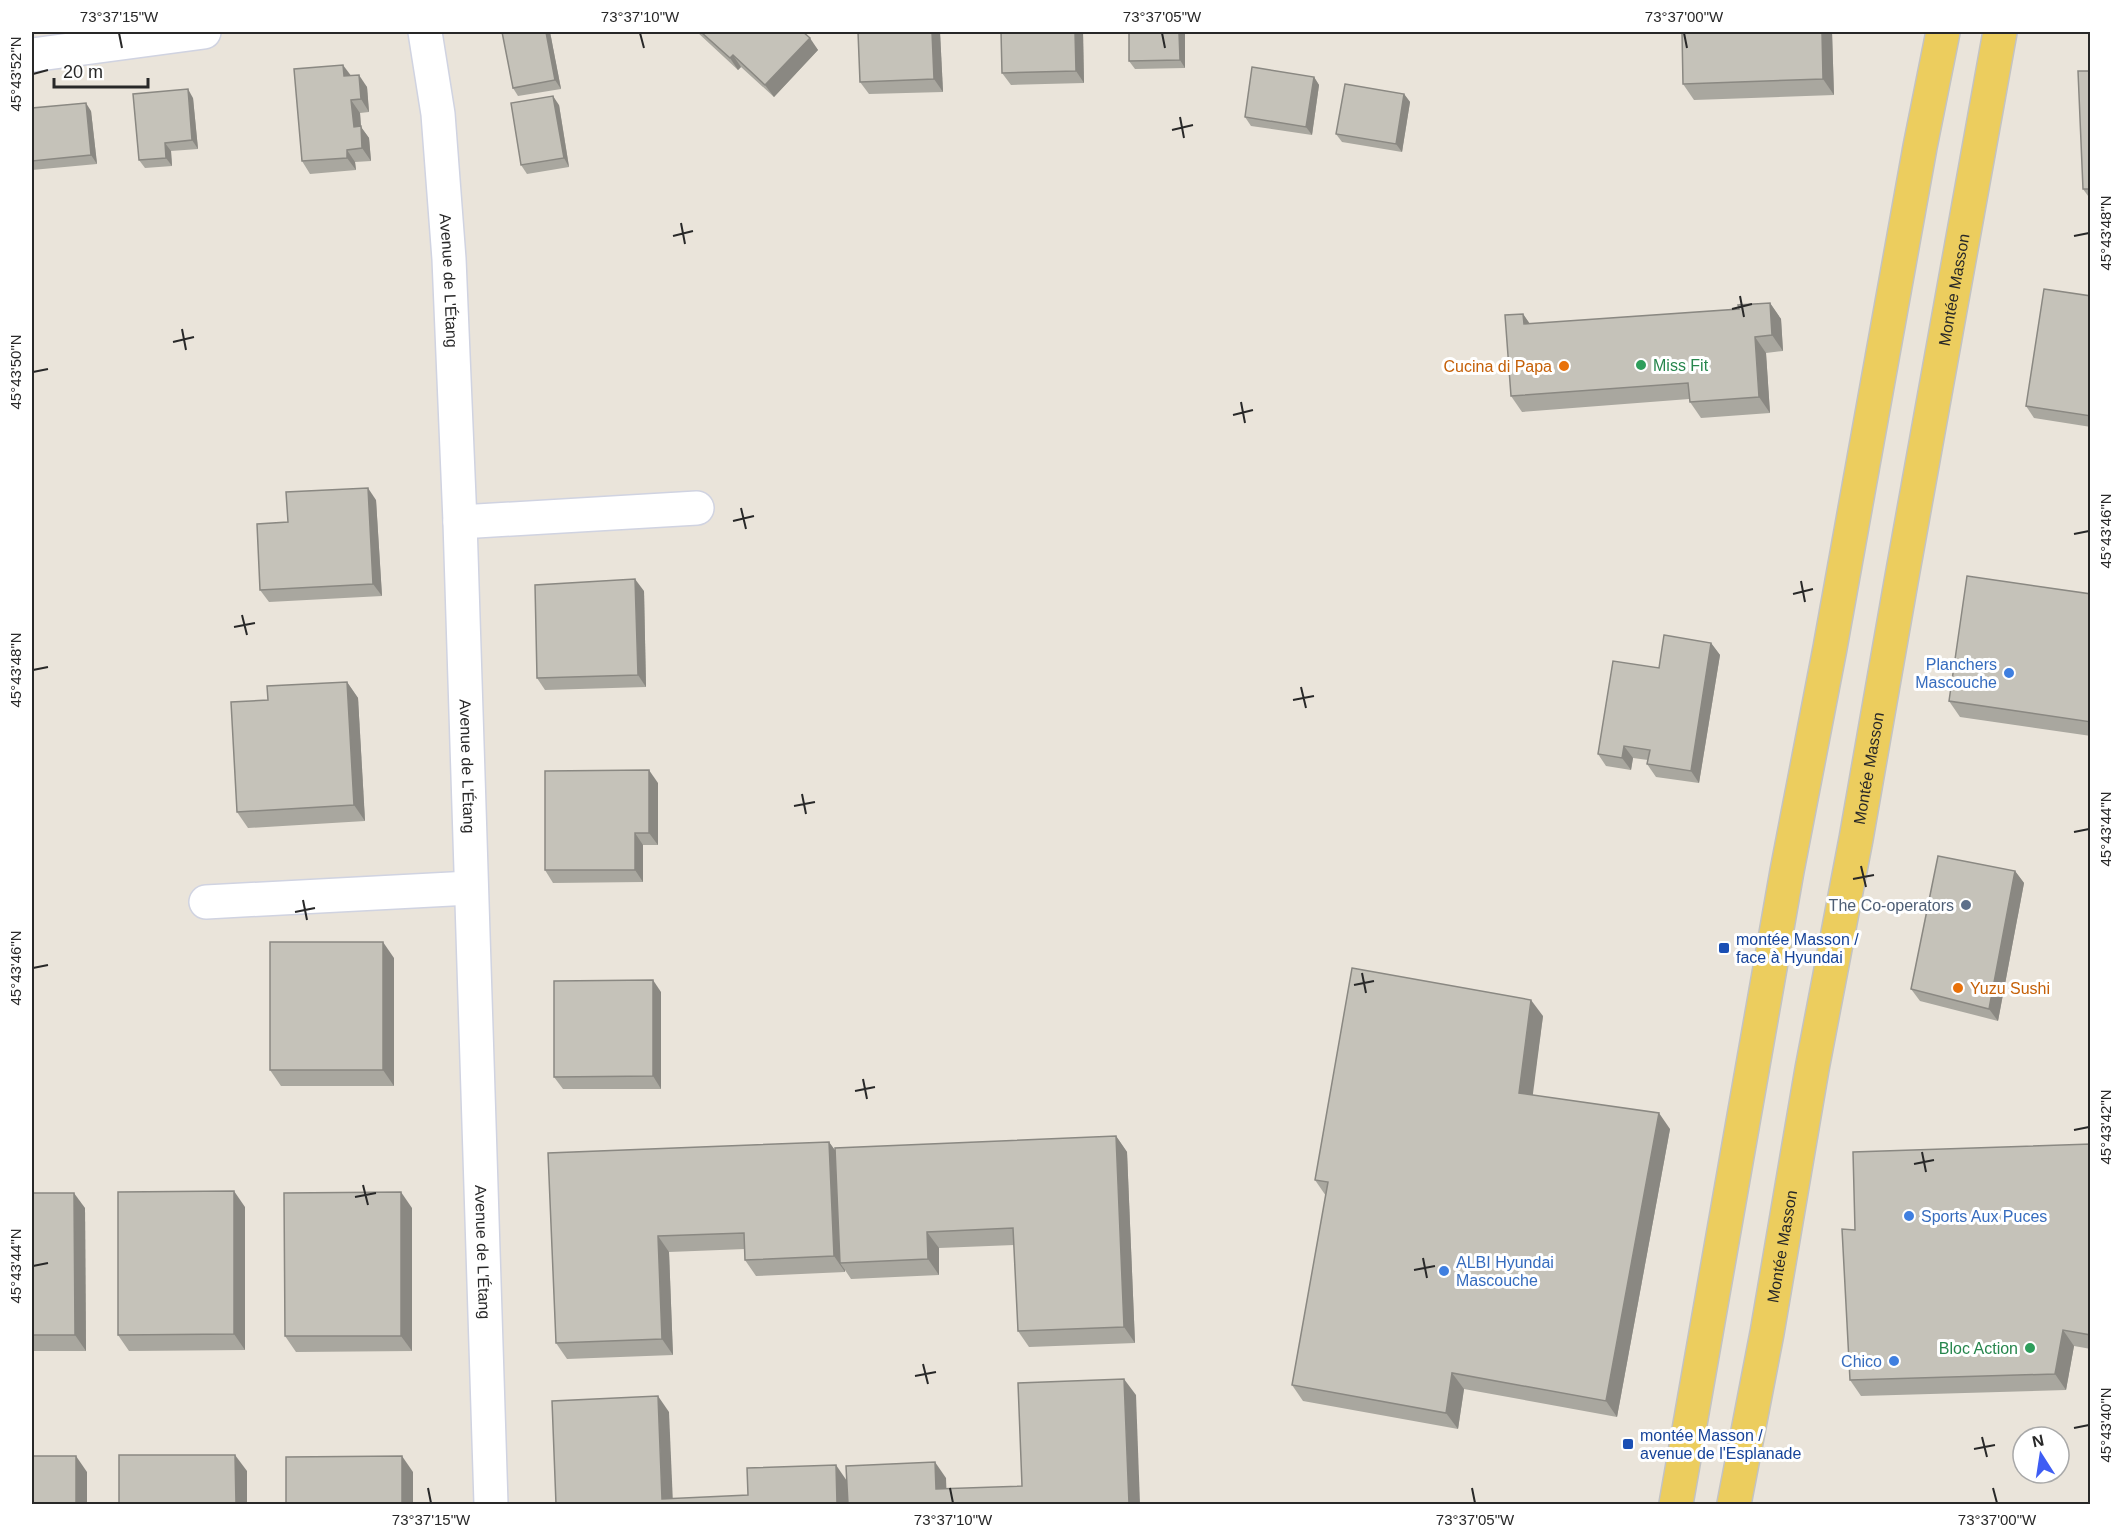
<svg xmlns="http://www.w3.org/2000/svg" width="2122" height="1536" font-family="Arial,sans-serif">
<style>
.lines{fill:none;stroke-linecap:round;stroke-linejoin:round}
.minor-casing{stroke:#d0d3e1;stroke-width:36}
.major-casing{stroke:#c3c3c3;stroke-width:36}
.minor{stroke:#fff;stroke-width:33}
.major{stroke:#eccd5e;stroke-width:33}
.wall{fill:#a9a79f}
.shaded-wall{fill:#8a8882}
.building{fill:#c5c2b9;stroke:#8a8882;stroke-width:1.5}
.ticks{fill:none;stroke:#282828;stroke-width:2}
.leisure-dot{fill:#2e9e5b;stroke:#fff;stroke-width:2}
.food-dot{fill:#e8710a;stroke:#fff;stroke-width:2}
.shop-dot{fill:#3f7fe0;stroke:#fff;stroke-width:2}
.service-dot{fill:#5c6f8a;stroke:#fff;stroke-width:2}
.transit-dot{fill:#1a4fb4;stroke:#fff;stroke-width:2}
.labels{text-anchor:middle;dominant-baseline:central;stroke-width:6;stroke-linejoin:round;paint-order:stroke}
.street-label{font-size:16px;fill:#282828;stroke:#fff}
.leisure-label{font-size:16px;fill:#27864d;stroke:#fff;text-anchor:start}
.food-label{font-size:16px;fill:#c56008;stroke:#fff;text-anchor:end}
.shop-label{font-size:16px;fill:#366cbe;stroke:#fff;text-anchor:end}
.service-label{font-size:16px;fill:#4e5e75;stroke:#fff;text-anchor:end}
.transit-label{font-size:16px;fill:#164399;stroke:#fff;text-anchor:start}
.neatline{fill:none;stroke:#282828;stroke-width:2}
.ticks-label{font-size:15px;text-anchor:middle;fill:#282828}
</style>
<rect width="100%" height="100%" fill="#eae4da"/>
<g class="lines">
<!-- minor casing -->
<g class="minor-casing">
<g id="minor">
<path id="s1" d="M 425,32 L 438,114 L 449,259 L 460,522 L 491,1504"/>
<path d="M 32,55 L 204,32"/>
<path d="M 460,522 L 697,508"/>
<path d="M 206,902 L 470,888"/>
</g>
</g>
<!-- major casing -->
<g class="major-casing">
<g id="major">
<path d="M 1676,1504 L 1787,871 L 1830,648 L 1920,147 L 1943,32"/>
<path id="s2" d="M 1734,1504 L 1767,1333 L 1812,1069 L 1856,839 L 1901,582 L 2000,32"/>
</g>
</g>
<!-- minor -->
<use href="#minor" class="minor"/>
<!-- major -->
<use href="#major" class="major"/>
</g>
<!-- wall -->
<g class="wall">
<path d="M 550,32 L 561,89 L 518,96 L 513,88 Z"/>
<path d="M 697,32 L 804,32 L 818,50 L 774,97 L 741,67 L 738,70 Z"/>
<path d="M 858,32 L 940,32 L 943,92 L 869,94 L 860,82 Z"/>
<path d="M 1001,32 L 1083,32 L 1084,83 L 1011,85 L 1002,73 Z"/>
<path d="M 1185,32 L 1185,68 L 1135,69 L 1129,61 Z"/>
<path d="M 1832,32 L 1834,95 L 1694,100 L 1683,84 Z"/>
<path d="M 2091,71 L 2091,200 L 2083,189 Z"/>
<path d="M 351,75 L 367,87 L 369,112 L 360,113 L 361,127 L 369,138 L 371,161 L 355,162 L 356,170 L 310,174 L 302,161 Z"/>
<path d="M 1314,77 L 1319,85 L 1312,135 L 1251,126 L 1245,117 Z"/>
<path d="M 1404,94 L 1410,102 L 1402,152 L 1342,142 L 1336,134 Z"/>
<path d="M 193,98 L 198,149 L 171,151 L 172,166 L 145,168 L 139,160 Z"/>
<path d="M 559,105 L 569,167 L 527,174 L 521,165 Z"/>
<path d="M 32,108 L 91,111 L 97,164 L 32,170 Z"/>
<path d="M 2091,296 L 2091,427 L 2034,418 L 2026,406 Z"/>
<path d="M 1770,303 L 1781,319 L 1783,351 L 1766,353 L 1770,413 L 1701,418 L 1690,402 L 1689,399 L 1522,412 L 1511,396 L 1523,314 L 1530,324 L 1739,309 Z"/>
<path d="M 376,500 L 382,596 L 269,602 L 260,590 L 288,522 Z"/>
<path d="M 644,591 L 646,687 L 545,690 L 537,678 Z"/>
<path d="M 2091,594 L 2091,736 L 1960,717 L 1949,701 Z"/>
<path d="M 1711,643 L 1720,655 L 1699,783 L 1656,777 L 1647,764 L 1648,760 L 1633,758 L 1631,770 L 1606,766 L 1598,754 L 1659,668 Z"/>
<path d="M 347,682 L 358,698 L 365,821 L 248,828 L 237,812 Z"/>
<path d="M 658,783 L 658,845 L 643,845 L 643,882 L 553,883 L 545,870 Z"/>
<path d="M 2015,871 L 2024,883 L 1998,1021 L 1920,1001 L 1911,989 Z"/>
<path d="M 394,958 L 394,1086 L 281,1086 L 270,1070 Z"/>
<path d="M 661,992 L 661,1089 L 563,1089 L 554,1077 Z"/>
<path d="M 1543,1016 L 1532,1095 L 1670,1129 L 1617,1417 L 1464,1389 L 1458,1429 L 1303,1401 L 1292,1385 L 1326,1196 L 1315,1180 Z"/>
<path d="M 1116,1136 L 1127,1152 L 1135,1343 L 1029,1347 L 1018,1331 L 1014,1245 L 939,1248 L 939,1275 L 851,1279 L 845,1270 L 845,1272 L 756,1276 L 745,1260 L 745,1249 L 669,1252 L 673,1355 L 567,1359 L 556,1343 L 548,1153 L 829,1142 L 835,1151 Z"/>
<path d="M 2091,1144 L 2091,1349 L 2074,1346 L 2066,1390 L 1861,1396 L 1850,1380 L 1855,1230 Z"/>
<path d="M 32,1193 L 85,1208 L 86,1351 L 32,1351 Z"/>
<path d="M 245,1207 L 245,1350 L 129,1351 L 118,1335 Z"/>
<path d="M 412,1208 L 412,1351 L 296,1352 L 285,1336 Z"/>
</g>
<!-- shaded-wall -->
<g class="shaded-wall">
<path d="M 546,32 L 550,32 L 561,89 L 555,80 Z"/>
<path d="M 932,32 L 940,32 L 943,92 L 934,79 Z"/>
<path d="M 1075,32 L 1083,32 L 1084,83 L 1076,71 Z"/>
<path d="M 1179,32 L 1185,32 L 1185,68 L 1180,60 Z"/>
<path d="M 1822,32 L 1832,32 L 1834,95 L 1823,79 Z"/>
<path d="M 810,38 L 818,50 L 774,97 L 765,85 Z"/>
<path d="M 733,55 L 741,67 L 738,70 L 730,58 Z"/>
<path d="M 343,65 L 352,77 L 344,76 Z"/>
<path d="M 359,75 L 367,87 L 369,112 L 361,99 Z"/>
<path d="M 1314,77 L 1319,85 L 1312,135 L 1306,127 Z"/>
<path d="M 188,89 L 193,98 L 198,149 L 192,140 Z"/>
<path d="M 1404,94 L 1410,102 L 1402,152 L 1396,144 Z"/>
<path d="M 553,96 L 559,105 L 569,167 L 564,158 Z"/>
<path d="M 351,100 L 360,113 L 361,127 L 369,138 L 371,161 L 362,148 L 354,127 Z"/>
<path d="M 86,103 L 91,111 L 97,164 L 91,155 Z"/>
<path d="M 165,143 L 171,151 L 172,166 L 166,158 Z"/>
<path d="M 347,150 L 355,162 L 356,170 L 347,158 Z"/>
<path d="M 1770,303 L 1781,319 L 1783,351 L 1772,335 Z"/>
<path d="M 1523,314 L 1534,330 L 1524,324 Z"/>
<path d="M 1755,337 L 1766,353 L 1770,413 L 1759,397 Z"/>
<path d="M 368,488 L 376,500 L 382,596 L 373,584 Z"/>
<path d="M 635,579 L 644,591 L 646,687 L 638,675 Z"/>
<path d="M 1711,643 L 1720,655 L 1699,783 L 1691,771 Z"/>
<path d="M 347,682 L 358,698 L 365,821 L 354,805 Z"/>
<path d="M 1624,746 L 1633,758 L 1631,770 L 1622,758 Z"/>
<path d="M 649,770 L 658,783 L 658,845 L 649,833 Z"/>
<path d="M 635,833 L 643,845 L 643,882 L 635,870 Z"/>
<path d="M 2015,871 L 2024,883 L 1998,1021 L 1989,1009 Z"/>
<path d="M 383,942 L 394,958 L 394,1086 L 383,1070 Z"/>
<path d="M 653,980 L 661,992 L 661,1089 L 653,1076 Z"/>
<path d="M 1531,1000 L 1543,1016 L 1531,1109 L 1519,1093 Z"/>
<path d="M 1659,1113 L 1670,1129 L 1617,1417 L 1606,1401 Z"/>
<path d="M 1116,1136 L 1127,1152 L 1135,1343 L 1124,1327 Z"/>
<path d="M 829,1142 L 840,1157 L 840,1263 L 845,1270 L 845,1272 L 834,1256 Z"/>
<path d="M 234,1191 L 245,1207 L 245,1350 L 234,1334 Z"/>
<path d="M 401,1192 L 412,1208 L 412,1351 L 401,1336 Z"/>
<path d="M 74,1193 L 85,1208 L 86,1351 L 75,1335 Z"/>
<path d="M 927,1232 L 939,1248 L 939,1275 L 928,1259 Z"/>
<path d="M 658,1236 L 669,1252 L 673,1355 L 662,1339 Z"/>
<path d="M 2063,1330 L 2074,1346 L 2066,1390 L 2055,1374 Z"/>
<path d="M 1452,1373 L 1464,1389 L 1458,1429 L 1446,1413 Z"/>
<path d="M 1124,1379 L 1136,1395 L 1140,1504 L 1129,1504 Z"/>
<path d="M 658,1396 L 669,1412 L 673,1504 L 662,1499 Z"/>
<path d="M 235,1455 L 247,1471 L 247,1504 L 236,1504 Z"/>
<path d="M 76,1456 L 87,1472 L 87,1504 L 76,1504 Z"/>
<path d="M 402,1456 L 413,1472 L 413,1504 L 402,1504 Z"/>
<path d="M 935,1462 L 946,1478 L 947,1504 L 936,1489 Z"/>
<path d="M 836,1465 L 847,1481 L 848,1504 L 837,1504 Z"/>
</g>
<!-- building -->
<g class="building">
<path d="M 502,32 L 546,32 L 555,80 L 513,88 Z"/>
<path d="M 701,32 L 803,32 L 810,38 L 765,85 L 733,55 L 730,58 Z"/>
<path d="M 858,32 L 932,32 L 934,79 L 860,82 Z"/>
<path d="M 1001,32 L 1075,32 L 1076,71 L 1002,73 Z"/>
<path d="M 1129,32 L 1179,32 L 1180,60 L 1129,61 Z"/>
<path d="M 1682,32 L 1822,32 L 1823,79 L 1683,84 Z"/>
<path d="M 343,65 L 344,76 L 359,75 L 361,99 L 351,100 L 354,127 L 361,126 L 362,148 L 347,150 L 347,158 L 302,161 L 294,69 Z"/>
<path d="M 1252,67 L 1314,77 L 1306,127 L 1245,117 Z"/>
<path d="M 2078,71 L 2091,71 L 2091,189 L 2083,189 Z"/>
<path d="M 1345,84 L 1404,94 L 1396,144 L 1336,134 Z"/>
<path d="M 188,89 L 192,140 L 165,143 L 166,158 L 139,160 L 133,94 Z"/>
<path d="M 553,96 L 564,158 L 521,165 L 511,103 Z"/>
<path d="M 86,103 L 91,155 L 32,161 L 32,108 Z"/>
<path d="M 2044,289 L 2091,296 L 2091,416 L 2026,406 Z"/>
<path d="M 1770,303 L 1772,335 L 1755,337 L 1759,397 L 1690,402 L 1688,383 L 1511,396 L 1505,315 L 1523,314 L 1524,324 L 1739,309 L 1738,305 Z"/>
<path d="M 368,488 L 373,584 L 260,590 L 257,524 L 288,522 L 286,492 Z"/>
<path d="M 1967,576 L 2091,594 L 2091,722 L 1949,701 Z"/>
<path d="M 635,579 L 638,675 L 537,678 L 535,585 Z"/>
<path d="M 1664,635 L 1711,643 L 1691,771 L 1647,764 L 1650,750 L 1624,746 L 1622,758 L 1598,754 L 1613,661 L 1659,668 Z"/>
<path d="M 347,682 L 354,805 L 237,812 L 231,702 L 268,700 L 267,686 Z"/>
<path d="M 649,770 L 649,833 L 635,833 L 635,870 L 545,870 L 545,771 Z"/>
<path d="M 1938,856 L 2015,871 L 1989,1009 L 1911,989 Z"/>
<rect x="270" y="942" width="113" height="128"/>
<path d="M 1352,968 L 1531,1000 L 1519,1093 L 1659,1113 L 1606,1401 L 1452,1373 L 1446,1413 L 1292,1385 L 1328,1182 L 1315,1180 Z"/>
<path d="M 653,980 L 653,1076 L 554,1077 L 554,981 Z"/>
<path d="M 1116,1136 L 1124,1327 L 1018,1331 L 1013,1228 L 927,1232 L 928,1259 L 840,1263 L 835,1148 Z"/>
<path d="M 829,1142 L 834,1256 L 745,1260 L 744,1233 L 658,1236 L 662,1339 L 556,1343 L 548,1153 Z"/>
<path d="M 2091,1144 L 2091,1335 L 2063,1330 L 2055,1374 L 1850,1380 L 1842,1229 L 1855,1230 L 1853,1152 Z"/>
<path d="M 234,1191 L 234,1334 L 118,1335 L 118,1192 Z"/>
<path d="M 401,1192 L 401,1336 L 285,1336 L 284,1193 Z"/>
<path d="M 32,1193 L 74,1193 L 75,1335 L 32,1335 Z"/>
<path d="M 1124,1379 L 1129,1504 L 848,1504 L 846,1466 L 935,1462 L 936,1489 L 1022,1486 L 1018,1383 Z"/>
<path d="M 658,1396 L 662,1499 L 748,1495 L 747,1468 L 836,1465 L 837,1504 L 556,1504 L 552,1401 Z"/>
<path d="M 119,1455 L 235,1455 L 236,1504 L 119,1504 Z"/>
<rect x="32" y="1456" width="44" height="48"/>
<path d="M 402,1456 L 402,1504 L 286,1504 L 286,1457 Z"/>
</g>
<!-- ticks -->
<path class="ticks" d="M 119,33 L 122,48M 640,33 L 644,48M 1162,33 L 1165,48M 1684,33 L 1687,48M 33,74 L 48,70M 1180,117 L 1184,138M 1172,130 L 1193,125M 681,223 L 685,244M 673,236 L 693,231M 2074,236 L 2089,233M 1740,296 L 1744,317M 1732,309 L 1752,304M 182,329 L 186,350M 173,342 L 194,337M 33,372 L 48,369M 1241,402 L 1245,423M 1233,415 L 1253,410M 741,508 L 746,529M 733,521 L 754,516M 2074,534 L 2089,531M 1801,581 L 1805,602M 1793,594 L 1813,589M 242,615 L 247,635M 234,627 L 255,623M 33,670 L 48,667M 1301,687 L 1306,708M 1293,700 L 1314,696M 802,794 L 806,814M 794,806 L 815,802M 2074,832 L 2089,829M 1861,866 L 1866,887M 1853,879 L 1874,875M 303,900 L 307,920M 295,912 L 315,908M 33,968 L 48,965M 1362,973 L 1366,993M 1354,985 L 1374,981M 863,1079 L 867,1099M 855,1091 L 875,1087M 2074,1130 L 2089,1127M 1922,1152 L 1926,1172M 1914,1164 L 1934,1160M 363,1185 L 368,1205M 355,1197 L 376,1193M 1423,1258 L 1427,1278M 33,1266 L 48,1263M 1414,1270 L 1435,1266M 923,1364 L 928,1384M 915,1376 L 936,1372M 2074,1428 L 2089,1425M 1982,1437 L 1987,1457M 1974,1449 L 1995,1445M 428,1488 L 431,1503M 950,1488 L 953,1503M 1472,1488 L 1475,1503M 1993,1488 L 1997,1503"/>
<!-- markers -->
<g class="leisure-dot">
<circle cx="1641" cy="365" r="6"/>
<circle cx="2030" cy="1348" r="6"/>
</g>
<g class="food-dot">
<circle cx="1564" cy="366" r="6"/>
<circle cx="1958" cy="988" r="6"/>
</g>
<g class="shop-dot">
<circle cx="2009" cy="673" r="6"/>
<circle cx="1909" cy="1216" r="6"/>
<circle cx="1444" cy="1271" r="6"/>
<circle cx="1894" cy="1361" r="6"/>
</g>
<circle class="service-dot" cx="1966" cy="905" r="6"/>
<g class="transit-dot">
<rect x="1718" y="942" width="12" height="12" rx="3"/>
<rect x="1622" y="1438" width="12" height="12" rx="3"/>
</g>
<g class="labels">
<!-- street labels -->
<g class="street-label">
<text stroke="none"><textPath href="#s1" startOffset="250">Avenue de L'Étang</textPath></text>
<text stroke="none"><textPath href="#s2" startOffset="1234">Montée Masson</textPath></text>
<text stroke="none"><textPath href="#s1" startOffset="736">Avenue de L'Étang</textPath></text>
<text stroke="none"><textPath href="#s2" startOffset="748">Montée Masson</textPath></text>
<text stroke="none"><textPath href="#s2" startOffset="262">Montée Masson</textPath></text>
<text stroke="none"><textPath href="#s1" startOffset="1222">Avenue de L'Étang</textPath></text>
</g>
<!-- leisure labels -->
<g class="leisure-label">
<text x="1653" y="365">Miss Fit</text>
<text x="2018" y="1348" text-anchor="end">Bloc Action</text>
</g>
<!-- food labels -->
<g class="food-label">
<text x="1552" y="366">Cucina di Papa</text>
<text x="1970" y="988" text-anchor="start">Yuzu Sushi</text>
</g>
<!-- shop labels -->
<g class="shop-label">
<text x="1997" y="664">Planchers<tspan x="1997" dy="18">Mascouche</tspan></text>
<text x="1921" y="1216" text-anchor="start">Sports Aux Puces</text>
<text x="1456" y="1262" text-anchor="start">ALBI Hyundai<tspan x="1456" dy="18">Mascouche</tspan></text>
<text x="1882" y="1361">Chico</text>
</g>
<!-- service labels -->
<g class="service-label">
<text x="1954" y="905">The Co-operators</text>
</g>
<!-- transit labels -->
<g class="transit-label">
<text x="1736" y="939">montée Masson /<tspan x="1736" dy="18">face à Hyundai</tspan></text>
<text x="1640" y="1435">montée Masson /<tspan x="1640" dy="18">avenue de l'Esplanade</tspan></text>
</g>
</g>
<!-- border -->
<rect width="2122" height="1536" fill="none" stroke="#ffffff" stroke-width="66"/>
<!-- north arrow -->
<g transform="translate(2041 1455) rotate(348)"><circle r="28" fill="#ffffff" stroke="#a9a9a9" stroke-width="1.5"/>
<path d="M0-4.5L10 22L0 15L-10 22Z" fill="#3e5df4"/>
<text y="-9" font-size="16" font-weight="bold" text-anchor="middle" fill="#282828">N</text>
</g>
<!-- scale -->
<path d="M54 78v9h94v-9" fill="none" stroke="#282828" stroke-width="3"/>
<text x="63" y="78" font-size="18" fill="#282828" stroke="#ffffff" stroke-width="4.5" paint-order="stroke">20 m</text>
<rect x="33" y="33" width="2056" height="1470" class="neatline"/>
<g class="ticks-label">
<text x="119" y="22">73°37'15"W</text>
<text x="640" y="22">73°37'10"W</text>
<text x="1162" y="22">73°37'05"W</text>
<text x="1684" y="22">73°37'00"W</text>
<text transform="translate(16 74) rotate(-90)" y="5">45°43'52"N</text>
<text transform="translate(2106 233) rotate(-90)" y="5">45°43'48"N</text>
<text transform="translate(16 372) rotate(-90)" y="5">45°43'50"N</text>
<text transform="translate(2106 531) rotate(-90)" y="5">45°43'46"N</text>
<text transform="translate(16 670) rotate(-90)" y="5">45°43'48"N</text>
<text transform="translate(2106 829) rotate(-90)" y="5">45°43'44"N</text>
<text transform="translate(16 968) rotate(-90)" y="5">45°43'46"N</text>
<text transform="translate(2106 1127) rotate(-90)" y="5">45°43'42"N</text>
<text transform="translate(16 1266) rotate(-90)" y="5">45°43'44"N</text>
<text transform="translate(2106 1425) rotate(-90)" y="5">45°43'40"N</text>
<text x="431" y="1525">73°37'15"W</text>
<text x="953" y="1525">73°37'10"W</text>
<text x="1475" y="1525">73°37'05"W</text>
<text x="1997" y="1525">73°37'00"W</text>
</g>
</svg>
